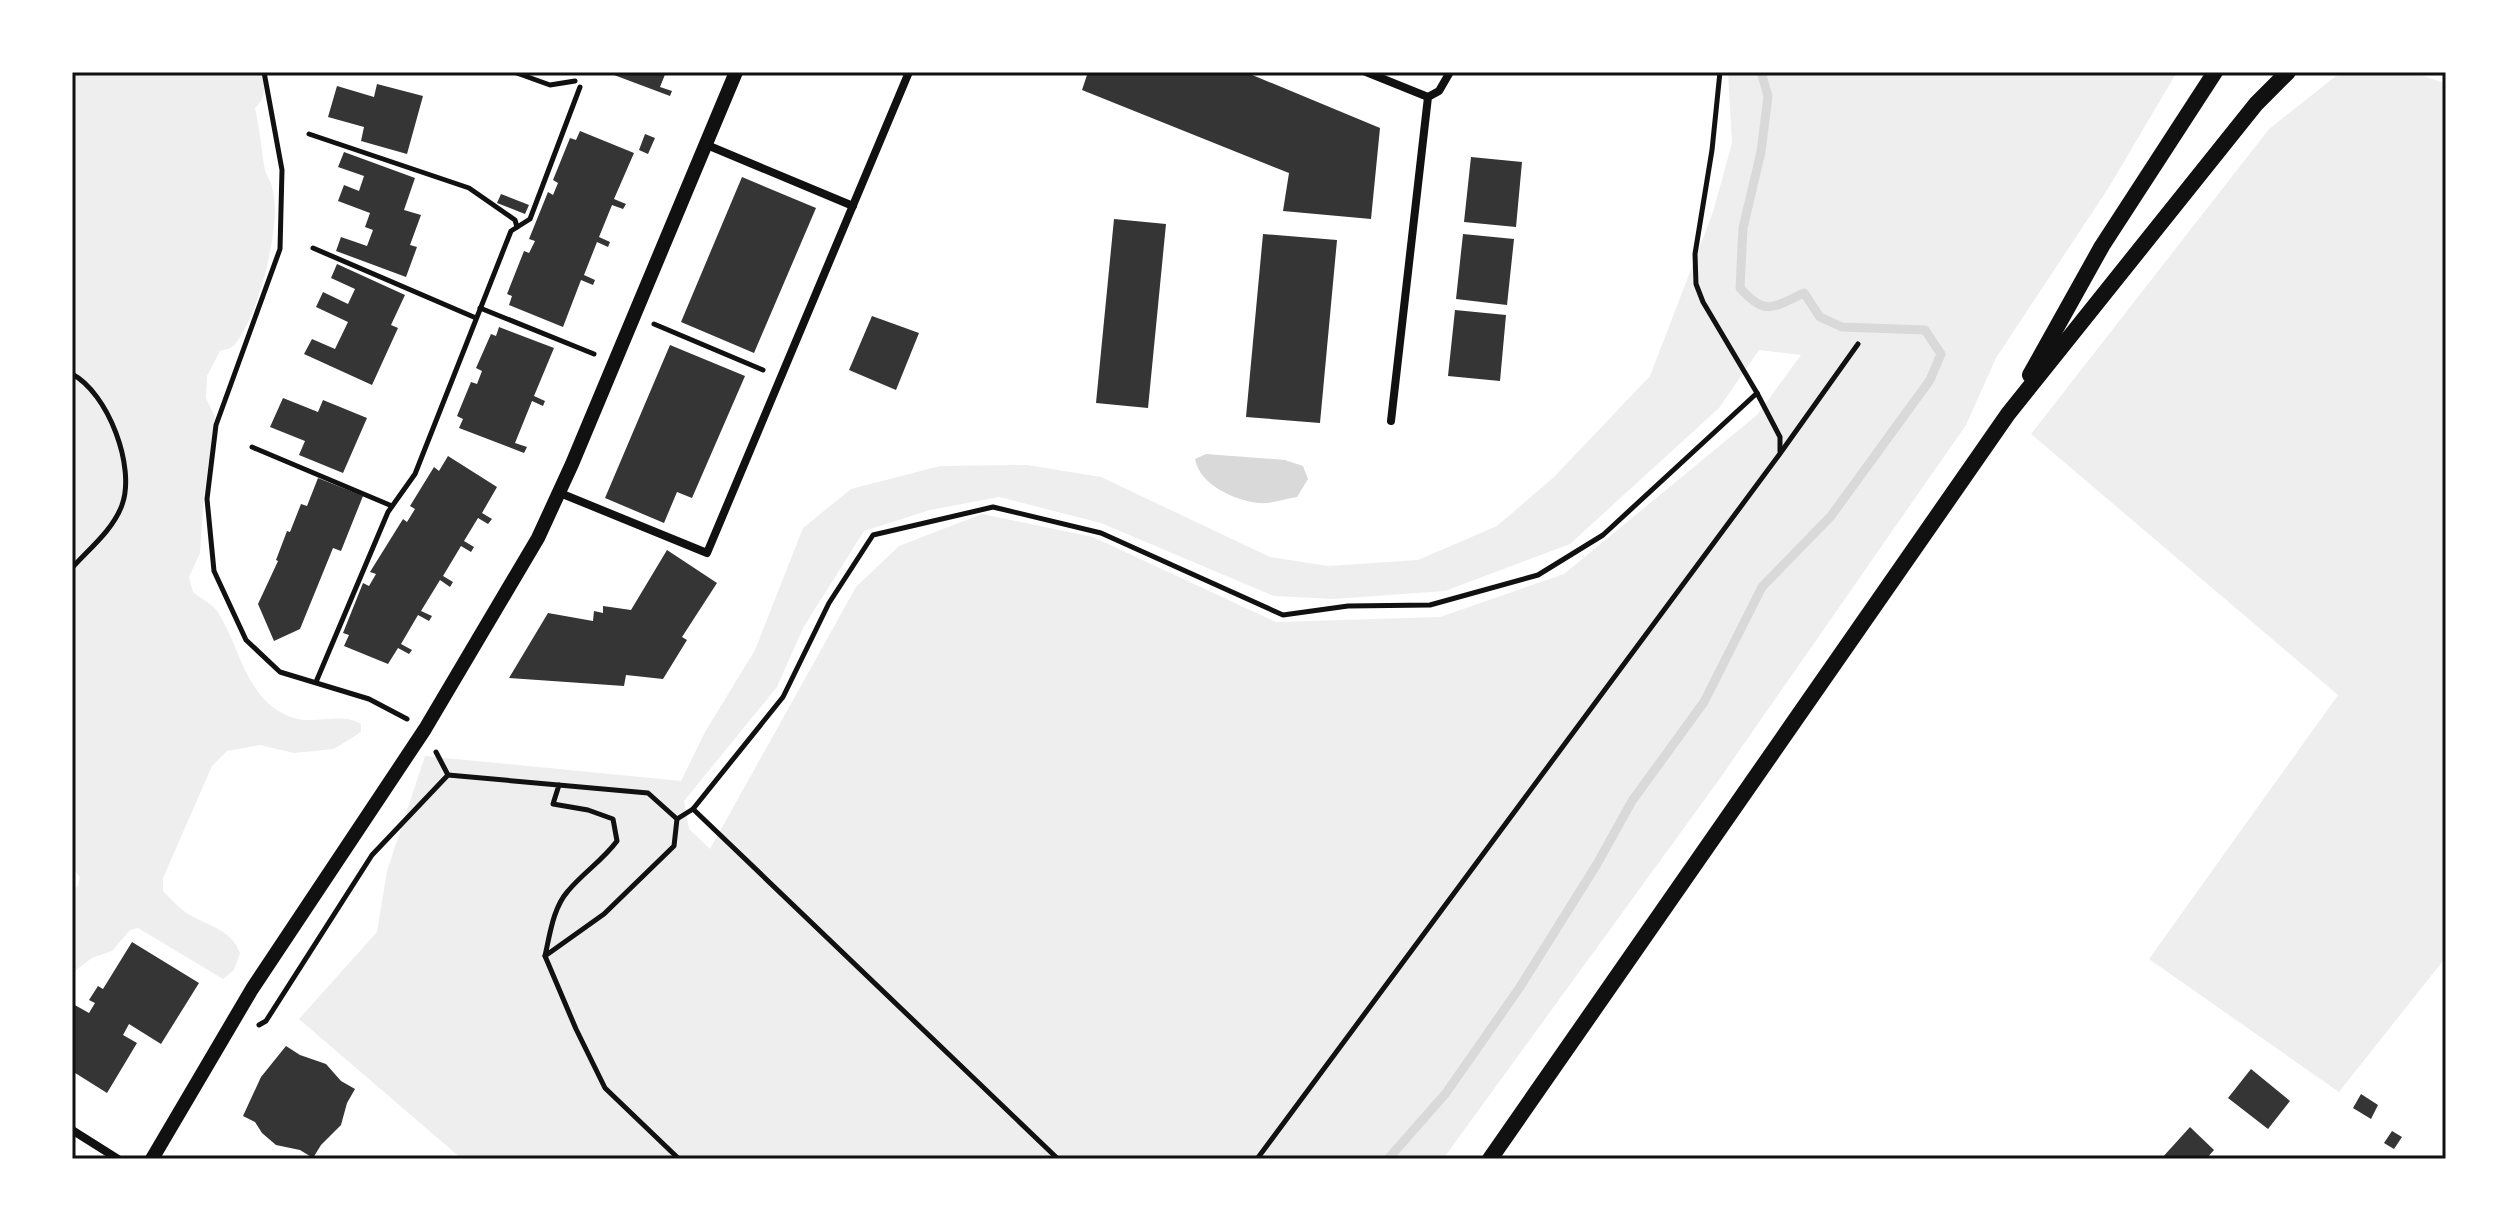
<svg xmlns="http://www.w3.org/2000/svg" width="2518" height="1231" font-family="Barlow,sans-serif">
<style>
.green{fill:#eee;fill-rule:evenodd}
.water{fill:#d9d9d9}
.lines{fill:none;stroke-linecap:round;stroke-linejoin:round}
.stream{stroke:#d9d9d9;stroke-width:9}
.building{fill:#353535}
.path{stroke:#111;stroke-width:5}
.minor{stroke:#111;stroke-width:8}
.tertiary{stroke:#111;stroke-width:14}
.secondary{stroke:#111;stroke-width:16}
.neatline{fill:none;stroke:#111;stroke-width:3}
</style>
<rect width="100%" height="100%" fill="#fff"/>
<!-- green -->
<g class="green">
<path d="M 72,72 L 262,72 C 264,87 267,97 255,108 C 260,129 261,149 265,170 C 266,176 271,180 272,187 C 283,222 259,313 236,343 C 233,348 227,349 220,351 L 207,376 L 206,398 L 215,417 L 204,496 L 200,553 L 189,577 L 193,592 C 201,599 212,604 217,611 C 241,647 244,697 288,716 C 312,727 339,711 361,724 L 361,732 L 334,749 L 294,753 L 260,745 L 227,751 L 212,766 L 163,878 L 163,891 C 171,899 179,908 188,914 C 208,926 231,929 240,953 L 234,970 L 223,979 L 138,928 L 130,930 L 112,951 L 92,958 L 72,973 L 72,893 L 78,885 L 80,877 L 72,868 Z"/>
<path d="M 1728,72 L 2177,72 L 2109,187 L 1996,358 L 1966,425 L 1716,784 L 1443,1159 L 462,1159 L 299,1019 L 377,932 L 387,871 L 425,756 L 681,781 L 705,732 L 755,650 L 803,528 L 851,489 L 940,466 L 1027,465 L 1101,477 L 1270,557 L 1328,566 L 1418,560 L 1497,526 L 1554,477 L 1650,376 L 1713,212 L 1732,143 ZM 1759,350 L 1801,355 L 1757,415 L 1564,574 L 1440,617 L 1276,622 L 1093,537 L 982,514 L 899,546 L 856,587 L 710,849 L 689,829 L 684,801 L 777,687 L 803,628 L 864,531 L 930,510 L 999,497 L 1101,523 L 1274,596 L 1334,599 L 1445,591 L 1570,544 L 1719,408 Z"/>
<path d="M 2362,72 L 2424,76 L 2446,84 L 2446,957 L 2339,1092 L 2149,959 L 2338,695 L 2031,434 L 2269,129 L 2336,76 Z"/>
</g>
<!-- water -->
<path class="water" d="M 1206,454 L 1285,460 L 1303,466 L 1308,479 L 1297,497 C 1285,499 1271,504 1259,503 C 1235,501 1199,484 1195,459 Z"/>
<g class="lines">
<!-- stream -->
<path class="stream" d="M 1388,1159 L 1446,1093 L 1520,987 L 1597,864 L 1632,801 L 1704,702 L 1762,587 L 1831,516 L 1930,380 L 1941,354 L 1925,330 L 1842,327 L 1820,317 L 1804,293 C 1773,307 1766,317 1740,288 L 1743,228 L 1761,152 L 1768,96 L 1761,72"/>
</g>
<!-- building -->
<g class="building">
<path d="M 606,72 L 666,72 L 660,87 L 672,91 L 670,96 Z"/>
<path d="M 1088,72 L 1245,72 L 1380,128 L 1371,219 L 1283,211 L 1289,173 L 1082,90 Z"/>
<path d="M 377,84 L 423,96 L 407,154 L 361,141 L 364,127 L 328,117 L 337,86 L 374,97 Z"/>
<path d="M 580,131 L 634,153 L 614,199 L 626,204 L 623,209 L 612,205 L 599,237 L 610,242 L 608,247 L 597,242 L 584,275 L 595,280 L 593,285 L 581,280 L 563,327 L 509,305 L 512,296 L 507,294 L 524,251 L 529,253 L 535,241 L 529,239 L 548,192 L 553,195 L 558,183 L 553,180 L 570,138 L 576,140 Z"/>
<path d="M 645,134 L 655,138 L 648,154 L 639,150 Z"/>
<path d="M 344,152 L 415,178 L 404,210 L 421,215 L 410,245 L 417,247 L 406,277 L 336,251 L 341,237 L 367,246 L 373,230 L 365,227 L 370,213 L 338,201 L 344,185 L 359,191 L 364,176 L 338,167 Z"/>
<path d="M 1471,157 L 1522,162 L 1516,227 L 1464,222 Z"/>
<path d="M 742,177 L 816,208 L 754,353 L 681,322 Z"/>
<path d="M 501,194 L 529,205 L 525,214 L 497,203 Z"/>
<path d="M 1114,219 L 1166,224 L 1148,408 L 1096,403 Z"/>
<path d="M 1263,234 L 1337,240 L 1320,423 L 1246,417 Z"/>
<path d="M 1463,234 L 1514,239 L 1507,305 L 1456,299 Z"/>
<path d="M 337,264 L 405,295 L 391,325 L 398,328 L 372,385 L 304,354 L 312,339 L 335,349 L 348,322 L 316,307 L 323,292 L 348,304 L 355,289 L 331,278 Z"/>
<path d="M 1455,310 L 1506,315 L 1500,381 L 1448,376 Z"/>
<path d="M 872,316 L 919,333 L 896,390 L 849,370 Z"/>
<path d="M 499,327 L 554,348 L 534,396 L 545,401 L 543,406 L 532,401 L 515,443 L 527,447 L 524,453 L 459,428 L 463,419 L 457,416 L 471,382 L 477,384 L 482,371 L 476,368 L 491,334 L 496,336 Z"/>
<path d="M 670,345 L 745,376 L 692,498 L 677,492 L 664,523 L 605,498 Z"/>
<path d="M 283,398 L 318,412 L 323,400 L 367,418 L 343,473 L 299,455 L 305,441 L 270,427 Z"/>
<path d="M 448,456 L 497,487 L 482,513 L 492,519 L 488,524 L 478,518 L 464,541 L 474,547 L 471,552 L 461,546 L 443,576 L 453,582 L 450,587 L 440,580 L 421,611 L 432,616 L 429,621 L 418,615 L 401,644 L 412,650 L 409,654 L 398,648 L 388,664 L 344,646 L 349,635 L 343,633 L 363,583 L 369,586 L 376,574 L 370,572 L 403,519 L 407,522 L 415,509 L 410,506 L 434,467 L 439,471 Z"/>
<path d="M 318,478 L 363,496 L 341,551 L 333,548 L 300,629 L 274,641 L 258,604 L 278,561 L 276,560 L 287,531 L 290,532 L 301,504 L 307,506 Z"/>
<path d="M 667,550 L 717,583 L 682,637 L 687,640 L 663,679 L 626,675 L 624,686 L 509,678 L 548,613 L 593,621 L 594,611 L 603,613 L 603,606 L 631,610 Z"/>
<path d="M 132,942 L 199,983 L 161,1044 L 129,1024 L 123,1035 L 137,1043 L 107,1093 L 72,1071 L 72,1006 L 73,1004 L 89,1013 L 95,1003 L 89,1000 L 98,986 L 103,989 Z"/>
<path d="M 286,1046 L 300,1055 L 326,1064 L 341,1081 L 355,1089 L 347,1103 L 341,1125 L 321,1145 L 313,1158 L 300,1150 L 276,1145 L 262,1133 L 255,1122 L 243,1116 L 261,1077 Z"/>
<path d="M 2251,1069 L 2290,1101 L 2268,1129 L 2228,1098 Z"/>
<path d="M 2361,1094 L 2378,1105 L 2371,1119 L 2353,1108 Z"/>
<path d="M 2190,1127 L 2214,1150 L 2206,1159 L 2161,1159 Z"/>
<path d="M 2392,1131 L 2402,1137 L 2394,1149 L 2384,1143 Z"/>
</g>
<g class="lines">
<!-- path -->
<g class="path">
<path d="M 264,72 L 282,170 L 280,249 L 216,425 L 207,499 L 214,571 L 246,640 L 280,672 L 369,699 L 407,719"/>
<path d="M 514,72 L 550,85 L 575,81"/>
<path d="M 1720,72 L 1712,150 L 1695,254 L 1696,284 L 1703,302 L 1757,393 L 1780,437 L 1780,451"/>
<path d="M 309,134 L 469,188 L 515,220 L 517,227"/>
<path d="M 313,248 L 476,318"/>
<path d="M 480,308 L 594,354"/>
<path d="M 654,324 L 763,370"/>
<path d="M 72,374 C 108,393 136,467 122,505 C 113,530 89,549 72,568"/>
<path d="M 252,447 L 392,506"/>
<path d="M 316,682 L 388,512 L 415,474 L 511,231 L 530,219 L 580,87"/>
<path d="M 436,752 L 448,775"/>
<path d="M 693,809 L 1058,1159"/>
<path d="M 677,819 L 693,809 L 783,697 L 829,603 L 873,535 L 993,507 L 1101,533 L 1283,615 L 1348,606 L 1430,605 L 1538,575 L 1603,535 L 1757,393"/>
<path d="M 545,956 L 576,1029 L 605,1088 L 679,1159"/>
<path d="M 259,1025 L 266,1021 L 372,855 L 448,775 L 648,793 L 677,819 L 674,846 L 604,914 L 545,956 C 550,934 553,908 568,891 C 583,873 603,860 617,841 L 613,819 L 588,810 L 553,804 L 559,785"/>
<path d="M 1257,1159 L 1779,455 L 1858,344"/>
</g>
<!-- minor -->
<g class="minor">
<path d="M 1366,72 L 1428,97"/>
<path d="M 707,145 L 853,206"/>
<path d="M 1391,421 L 1428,97 L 1439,91 L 1450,72"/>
<path d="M 560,493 L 707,553 L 909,72"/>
<path d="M 72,1130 L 118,1159"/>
</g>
<!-- tertiary -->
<path class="tertiary" d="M 152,1159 L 252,989 L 425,729 L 538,538 L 572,464 L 736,72"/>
<!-- secondary -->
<g class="secondary">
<path d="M 2030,375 L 2102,246 L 2215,72"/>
<path d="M 1490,1159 L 2008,414 L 2256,104 L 2288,72"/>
</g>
</g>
<!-- border -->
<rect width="2518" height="1231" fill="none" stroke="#ffffff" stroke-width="148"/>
<rect x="74" y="74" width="2370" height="1083" class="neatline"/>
</svg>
